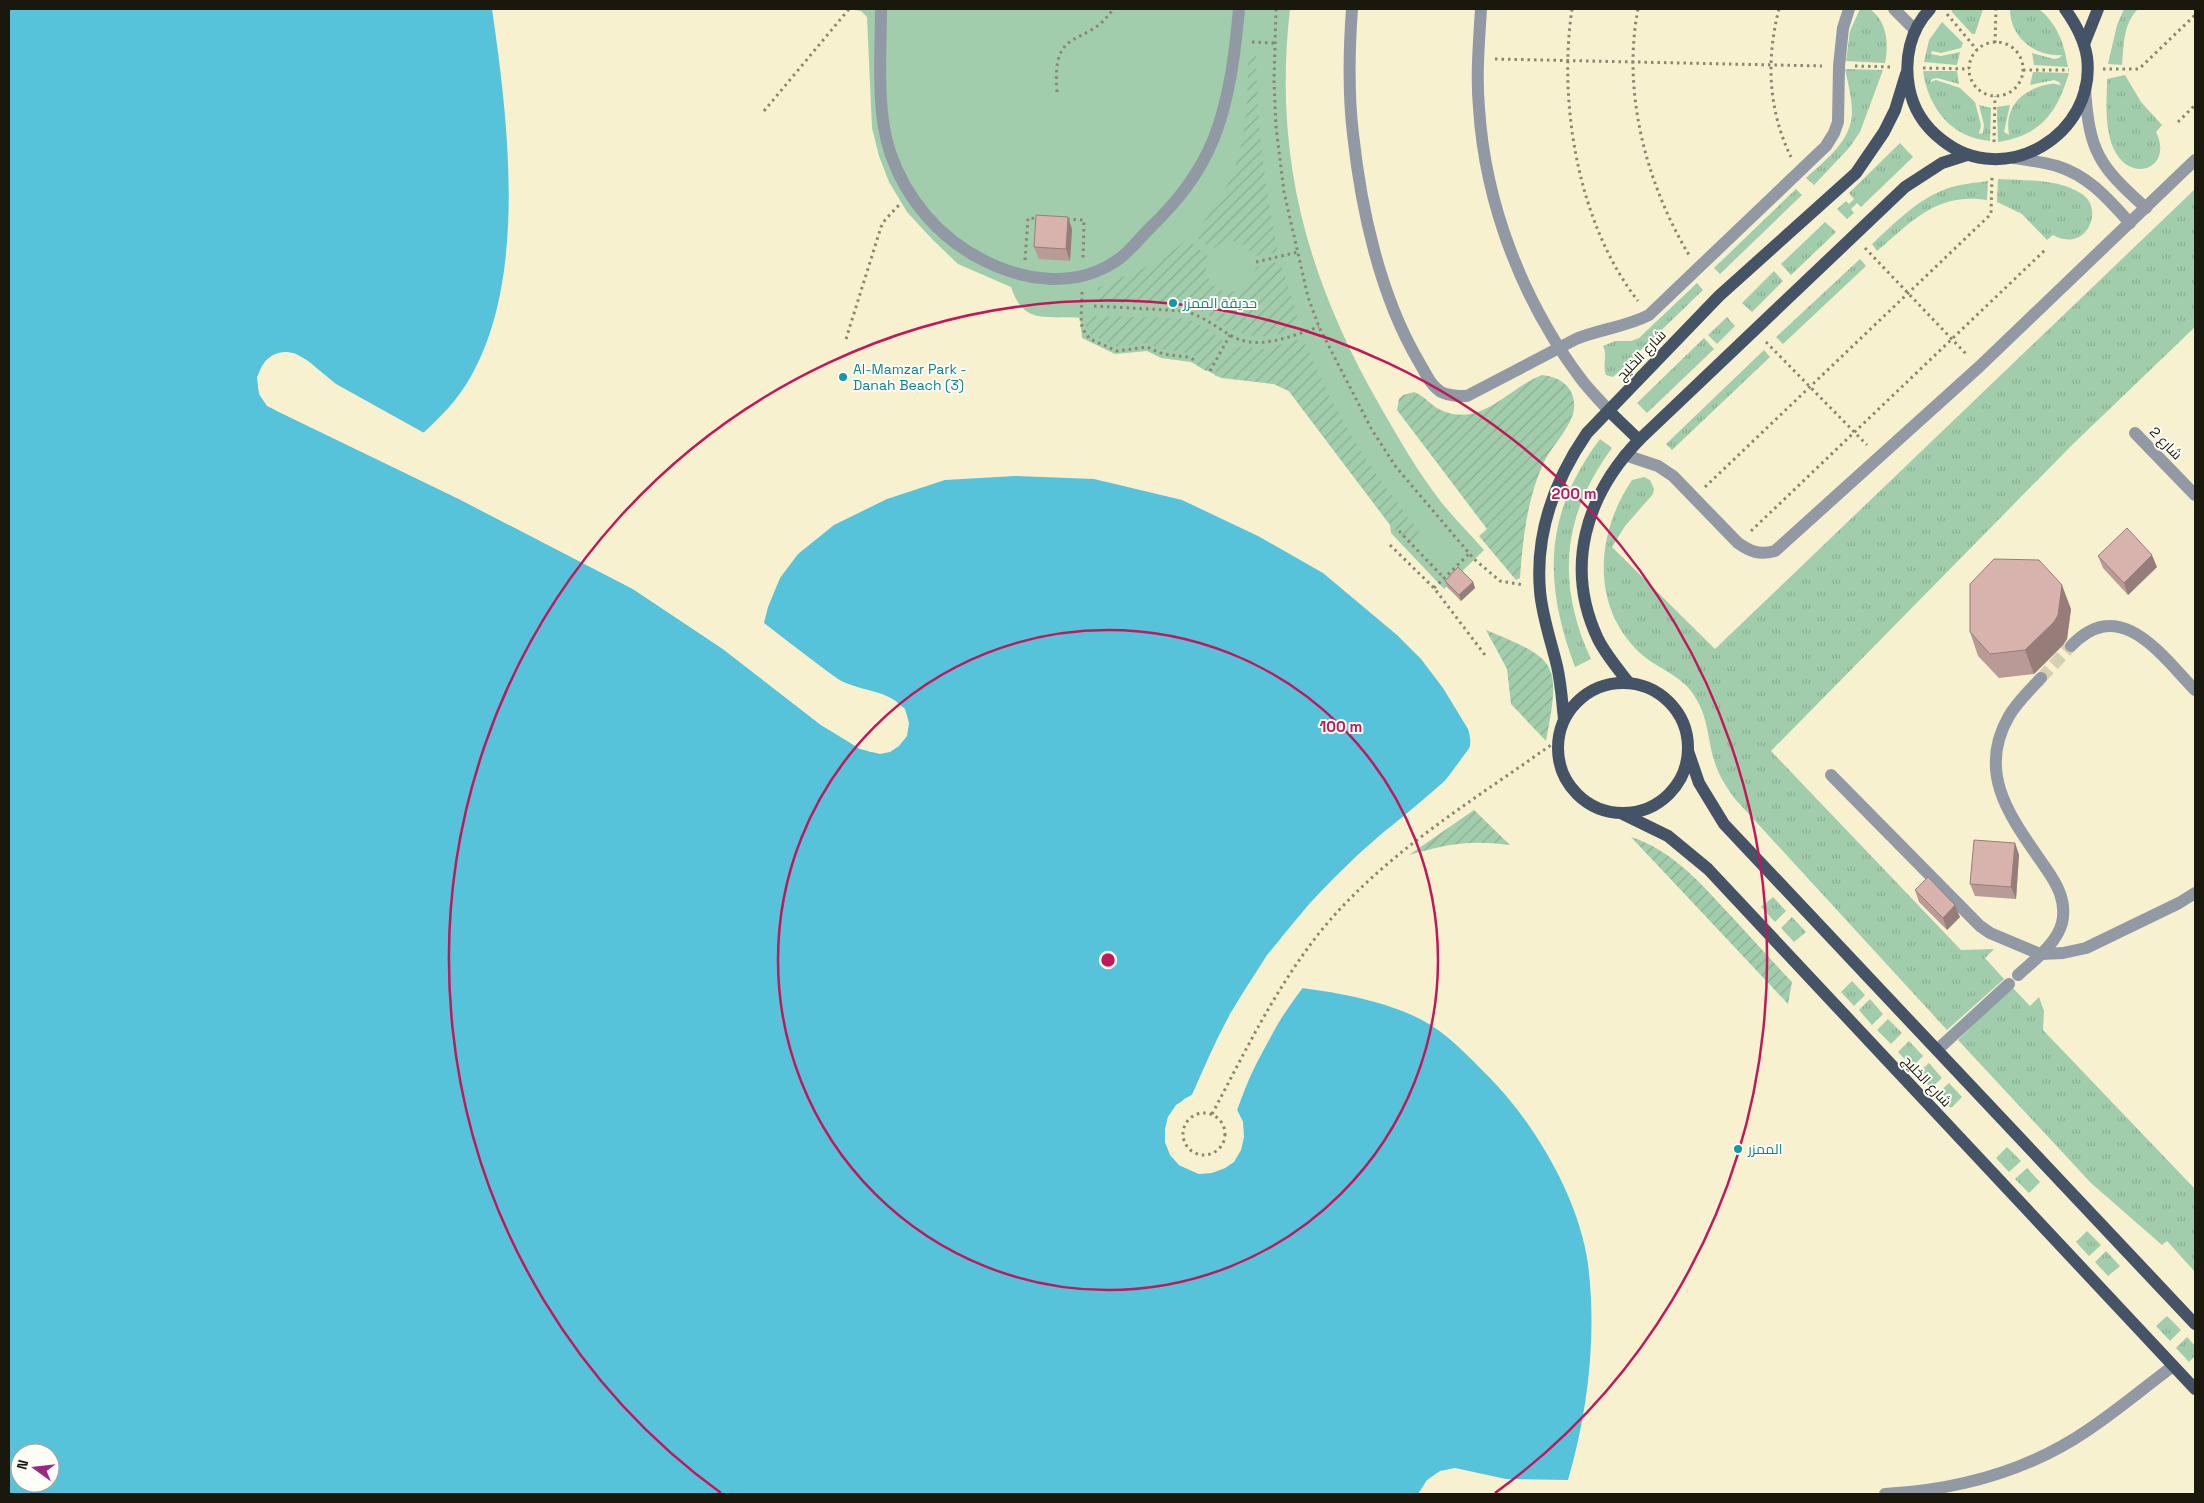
<svg xmlns="http://www.w3.org/2000/svg" width="2204" height="1503" font-family="'Space Grotesk',Cairo,sans-serif">
<style>
.grass{fill:url(#grass-tufts)}
.park{fill:#a1cdac}
.garden{fill:url(#garden-furrows)}
.water{fill:#56c3da;fill-rule:evenodd}
.pier{fill:#f7f1d0}
.lines{fill:none;stroke-linecap:round;stroke-linejoin:round}
.minor-tunnel{stroke:#d6d0b3;stroke-width:12;stroke-dasharray:12 6;stroke-linecap:butt}
.path{stroke:#8a866f;stroke-width:3;stroke-dasharray:2.5 4;stroke-linecap:butt}
.minor{stroke:#9199a5;stroke-width:12}
.major{stroke:#455367;stroke-width:12}
.wall{fill:#ba9a96}
.shaded-wall{fill:#977d7a}
.building{fill:#d8b3ae;stroke:#977d7a}
.ring{fill:none;stroke:#c2185b;stroke-width:2.5}
.culture-dot{fill:#0f9aa8;stroke:#fffef7;stroke-width:2}
.labels{text-anchor:middle;dominant-baseline:central;stroke-width:4;stroke-linejoin:round;paint-order:stroke}
.culture-label{font-size:14px;fill:#0d838f;stroke:#fffef7;text-anchor:start}
.street-label{font-size:14px;fill:#1a180c;stroke:#fffef7}
.centre{fill:#c2185b;stroke:#fffef7;stroke-width:2.5}
.ring-label{font-size:15px;text-anchor:middle;font-weight:bold;fill:#c2185b;stroke:#fffef7;stroke-width:4;stroke-linejoin:round;paint-order:stroke}
</style>
<defs>
<pattern id="grass-tufts" width="24" height="20" patternUnits="userSpaceOnUse" patternTransform="scale(1.25)"><rect width="24" height="20" fill="#a1cdac"/><path d="M3 7l-1-3M5 7V3M7 7l1-3M15 17l-1-3M17 17v-4M19 17l1-3" fill="none" stroke="#8aaf93"/></pattern>
<pattern id="garden-furrows" width="10" height="10" patternUnits="userSpaceOnUse" patternTransform="scale(1.25)"><rect width="10" height="10" fill="#a1cdac"/><path d="M-1 1l2-2M0 10L10 0M9 11l2-2" fill="none" stroke="#8aaf93"/></pattern>
</defs>
<rect width="100%" height="100%" fill="#f7f1d0"/>
<!-- grass -->
<g class="grass">
<path d="M 1860,9 L 1870,9 C 1887,22 1889,43 1885,63 L 1846,61 L 1850,31 Z"/>
<path d="M 1954,9 L 1983,9 L 1975,34 L 1972,34 L 1951,11 Z"/>
<path d="M 2010,9 L 2039,9 C 2058,25 2064,43 2068,67 L 2034,65 L 2032,53 L 2054,59 L 2059,58 L 2062,55 C 2036,57 2010,38 2010,9 Z"/>
<path d="M 2124,9 L 2138,9 C 2123,24 2124,45 2122,65 L 2108,64 L 2117,25 Z"/>
<path d="M 1942,22 L 1963,43 L 1961,48 L 1941,53 L 1932,51 L 1931,54 L 1941,56 L 1960,52 L 1957,65 L 1924,62 L 1929,40 Z"/>
<path d="M 1845,69 L 1883,70 L 1860,132 L 1849,148 L 1814,185 L 1806,178 C 1825,160 1852,141 1852,112 C 1852,98 1848,83 1845,69 Z"/>
<path d="M 1923,71 L 1957,71 L 1959,84 L 1937,78 L 1932,79 L 1930,82 L 1936,80 L 1960,88 L 1975,102 L 1981,125 L 1979,134 L 1983,133 L 1984,125 L 1979,105 L 1991,108 L 1990,141 C 1951,138 1928,107 1923,71 Z"/>
<path d="M 2033,72 L 2069,73 C 2057,113 2041,135 1998,142 L 1997,107 L 2010,105 L 2004,132 L 2009,135 C 2004,107 2022,89 2050,84 C 2055,83 2058,85 2061,85 L 2059,82 L 2054,80 L 2030,85 Z"/>
<path d="M 2125,75 L 2141,102 L 2162,125 L 2156,132 C 2176,172 2120,189 2109,134 C 2105,116 2107,97 2107,79 Z"/>
<path d="M 1900,143 L 1913,157 L 1861,207 L 1857,203 L 1851,209 L 1854,213 L 1847,219 L 1837,209 L 1846,201 L 1849,204 L 1854,199 L 1849,193 Z"/>
<path d="M 1998,179 C 2026,181 2058,178 2082,194 C 2103,208 2089,244 2064,239 C 2061,239 2057,237 2053,235 L 2047,240 L 2022,214 L 1997,202 Z"/>
<path d="M 1988,181 L 1987,200 C 1937,192 1912,221 1877,251 L 1872,244 C 1894,224 1916,200 1946,189 C 1959,184 1974,183 1988,181 Z"/>
<path d="M 1796,189 L 1802,195 L 1720,274 L 1714,268 Z"/>
<path d="M 2195,189 L 2195,327 L 2071,446 L 1771,751 L 1961,950 L 1994,949 L 1985,958 L 2004,979 L 1947,1030 L 1735,799 C 1727,788 1719,776 1715,763 C 1706,736 1710,717 1691,691 C 1678,674 1655,667 1640,653 C 1590,606 1596,533 1632,480 L 1644,477 L 1650,480 L 1654,489 L 1653,494 L 1625,526 L 1612,547 L 1715,649 Z"/>
<path d="M 1825,222 L 1836,232 L 1791,275 L 1781,264 Z"/>
<path d="M 1860,259 L 1866,266 L 1783,344 L 1776,337 Z"/>
<path d="M 1774,271 L 1783,281 L 1752,312 L 1742,303 Z"/>
<path d="M 1697,283 L 1703,290 L 1613,377 L 1606,375 C 1602,365 1608,355 1603,346 L 1615,341 L 1631,341 L 1639,338 Z"/>
<path d="M 1727,317 L 1735,326 L 1717,344 L 1708,335 Z"/>
<path d="M 1704,338 L 1714,349 L 1647,413 L 1637,403 Z"/>
<path d="M 1764,350 L 1770,357 L 1672,450 L 1666,444 Z"/>
<path d="M 1600,439 L 1612,448 C 1562,516 1556,583 1591,659 L 1575,667 C 1543,581 1544,514 1600,439 Z"/>
<path d="M 1773,897 L 1786,911 L 1775,922 L 1761,907 Z"/>
<path d="M 1792,917 L 1806,932 L 1794,942 L 1781,928 Z"/>
<path d="M 1852,981 L 1865,995 L 1854,1006 L 1841,992 Z"/>
<path d="M 2011,986 L 2030,1006 L 2039,997 L 2044,1011 L 2043,1030 L 2195,1189 L 2195,1272 L 2167,1241 L 2162,1245 L 2091,1183 L 1958,1040 Z"/>
<path d="M 1870,999 L 1883,1014 L 1872,1025 L 1859,1010 Z"/>
<path d="M 1888,1019 L 1902,1033 L 1891,1044 L 1877,1030 Z"/>
<path d="M 1909,1041 L 1923,1056 L 1912,1067 L 1898,1052 Z"/>
<path d="M 1929,1063 L 1942,1078 L 1931,1088 L 1917,1074 Z"/>
<path d="M 1949,1083 L 1962,1097 L 1951,1108 L 1937,1094 Z"/>
<path d="M 2007,1147 L 2021,1161 L 2009,1172 L 1996,1158 Z"/>
<path d="M 2027,1168 L 2040,1182 L 2029,1193 L 2015,1179 Z"/>
<path d="M 2087,1231 L 2101,1245 L 2089,1256 L 2076,1242 Z"/>
<path d="M 2106,1251 L 2120,1266 L 2108,1276 L 2095,1262 Z"/>
<path d="M 2167,1316 L 2181,1330 L 2170,1341 L 2156,1326 Z"/>
<path d="M 2187,1337 L 2195,1346 L 2195,1356 L 2189,1362 L 2176,1348 Z"/>
</g>
<!-- park -->
<path class="park" d="M 849,9 L 1290,9 C 1273,157 1307,278 1380,406 C 1399,439 1418,472 1441,502 C 1454,518 1470,534 1484,550 L 1444,589 L 1391,533 L 1390,525 L 1297,402 L 1289,391 L 1274,384 L 1221,378 L 1191,362 L 1161,358 L 1147,351 L 1115,354 L 1082,338 L 1080,318 C 1046,315 1024,326 1011,287 L 958,264 L 932,239 L 907,212 L 889,182 L 879,156 L 872,128 L 867,17 L 861,11 Z"/>
<!-- garden -->
<g class="garden">
<path d="M 1248,54 L 1256,54 C 1257,124 1264,183 1278,252 L 1253,256 C 1244,239 1228,236 1213,249 L 1193,235 C 1245,175 1248,130 1248,54 Z"/>
<path d="M 1187,240 L 1207,255 C 1197,296 1247,307 1256,267 L 1280,261 L 1297,314 L 1296,324 C 1277,341 1249,339 1227,327 C 1214,320 1204,311 1191,305 L 1099,302 L 1097,288 L 1156,263 Z"/>
<path d="M 1083,316 L 1186,318 L 1207,328 L 1223,341 L 1209,370 L 1206,371 L 1196,365 L 1200,358 L 1188,353 L 1163,349 L 1145,343 L 1117,347 L 1088,333 Z"/>
<path d="M 1298,340 L 1305,343 L 1329,395 L 1352,437 L 1376,474 L 1423,537 L 1412,548 L 1385,518 L 1289,391 L 1274,384 L 1215,376 C 1215,366 1226,351 1234,346 L 1263,349 Z"/>
<path d="M 1542,375 C 1561,377 1576,388 1574,409 C 1572,426 1552,446 1544,462 C 1527,499 1523,537 1520,578 L 1516,580 L 1479,536 L 1487,529 L 1397,410 L 1399,399 L 1403,395 L 1414,392 C 1425,396 1432,407 1443,411 C 1483,427 1508,388 1542,375 Z"/>
<path d="M 1486,630 C 1558,660 1561,662 1546,741 L 1511,704 L 1507,669 Z"/>
<path d="M 1474,810 L 1510,845 C 1469,840 1449,844 1409,855 Z"/>
<path d="M 1631,837 C 1674,851 1702,885 1732,917 C 1752,939 1772,961 1792,982 L 1788,1004 Z"/>
</g>
<!-- water -->
<path class="water" d="M 9,9 L 492,9 C 508,119 528,278 470,378 C 458,399 441,417 423,433 C 394,417 363,403 335,384 C 322,375 311,360 295,354 C 264,342 239,390 277,411 L 459,499 L 633,589 L 723,649 L 821,725 L 870,752 L 890,752 C 901,741 912,733 907,717 C 898,688 859,693 838,679 C 812,662 789,642 764,623 L 768,607 L 780,578 L 798,554 L 834,525 L 887,499 L 945,480 L 1015,476 L 1094,479 L 1182,500 L 1258,536 L 1323,573 L 1397,635 L 1421,659 L 1443,688 L 1468,729 C 1470,736 1472,744 1468,751 C 1454,780 1404,815 1378,837 C 1320,887 1269,946 1231,1013 C 1216,1039 1204,1068 1192,1095 L 1184,1099 L 1168,1117 L 1165,1142 L 1179,1165 L 1199,1174 L 1225,1168 L 1241,1150 L 1243,1122 L 1237,1110 C 1253,1065 1274,1026 1302,988 C 1341,993 1388,1002 1422,1020 C 1448,1034 1468,1056 1488,1076 C 1534,1122 1579,1198 1588,1264 C 1597,1336 1588,1411 1568,1480 L 1506,1479 L 1455,1468 L 1440,1471 L 1427,1480 L 1418,1494 L 9,1494 ZM 20,1453 L 50,1453 L 50,1483 L 20,1483 Z"/>
<!-- pier -->
<g class="pier">
<path d="M 294,353 L 308,361 L 336,384 L 426,434 L 422,435 L 350,396 L 293,356 L 279,356 L 266,364 L 260,378 L 261,394 L 269,404 L 460,497 L 634,587 L 725,647 L 822,723 L 862,747 L 880,751 L 898,744 L 904,735 L 906,723 L 902,711 L 894,703 L 838,683 L 763,625 L 762,622 L 840,681 L 895,701 L 905,709 L 909,723 L 907,736 L 899,746 L 890,752 L 880,754 L 860,749 L 821,725 L 723,649 L 633,589 L 459,499 L 267,406 L 259,394 L 257,377 L 265,362 L 279,354 Z"/>
<path d="M 1473,743 L 1470,753 L 1447,782 L 1359,857 L 1313,904 L 1269,956 L 1232,1015 L 1194,1096 L 1178,1107 L 1170,1118 L 1167,1129 L 1168,1142 L 1172,1154 L 1187,1167 L 1199,1171 L 1212,1171 L 1224,1166 L 1232,1160 L 1239,1149 L 1242,1137 L 1241,1123 L 1234,1109 L 1247,1076 L 1262,1045 L 1280,1015 L 1301,986 L 1304,986 L 1282,1016 L 1249,1077 L 1237,1110 L 1243,1122 L 1244,1137 L 1241,1150 L 1234,1162 L 1225,1168 L 1212,1173 L 1199,1174 L 1179,1165 L 1170,1155 L 1165,1142 L 1165,1129 L 1168,1117 L 1176,1105 L 1192,1095 L 1230,1014 L 1267,955 L 1311,902 L 1358,855 L 1445,781 Z"/>
</g>
<g class="lines">
<!-- minor-tunnel -->
<path class="minor-tunnel" d="M 2041,678 L 2071,646"/>
<!-- path -->
<g class="path">
<path d="M 1276,9 L 1274,81 L 1276,127 L 1284,192 L 1308,297 L 1319,327 L 1372,430 L 1396,467 L 1474,559 L 1500,581 L 1524,585"/>
<path d="M 1572,9 C 1558,103 1578,224 1638,301"/>
<path d="M 1638,9 C 1622,92 1646,183 1689,255"/>
<path d="M 1779,9 C 1766,59 1768,110 1791,157"/>
<path d="M 1947,14 L 1977,50"/>
<path d="M 1252,42 L 1274,43"/>
<circle cx="1996" cy="69" r="27"/>
<path d="M 1995,43 L 1996,9"/>
<path d="M 1495,59 L 1822,66"/>
<path d="M 1855,66 L 1892,67"/>
<path d="M 1923,68 L 1969,69"/>
<path d="M 2103,69 L 2139,69 L 2195,15"/>
<path d="M 2023,70 L 2069,70"/>
<path d="M 1057,92 C 1051,23 1086,50 1113,9"/>
<path d="M 764,111 L 849,9"/>
<path d="M 2178,122 L 2195,105"/>
<path d="M 1994,142 L 1995,96"/>
<path d="M 1067,219 L 1084,220 L 1083,258"/>
<path d="M 1865,248 L 1968,356"/>
<path d="M 1025,260 L 1028,218 L 1040,219"/>
<path d="M 1256,262 L 1298,252"/>
<path d="M 1082,292 L 1081,324 L 1085,333 L 1090,339 L 1117,351 L 1147,347 L 1163,354 L 1188,357 L 1197,361"/>
<path d="M 1094,306 L 1185,311 C 1202,316 1215,326 1230,335 C 1258,352 1290,336 1319,327"/>
<path d="M 846,339 L 881,227 L 885,220 L 899,205"/>
<path d="M 1766,342 L 1867,445"/>
<path d="M 1210,371 L 1230,335"/>
<path d="M 1705,487 L 1991,214 L 1992,176"/>
<path d="M 1399,531 L 1444,578"/>
<path d="M 1751,531 L 2045,250"/>
<path d="M 1390,545 L 1434,588 L 1485,655"/>
<path d="M 1434,588 L 1470,553"/>
<circle cx="1204" cy="1134" r="21"/>
<path d="M 1212,1114 C 1246,1050 1275,989 1320,932 C 1385,852 1476,799 1558,740"/>
</g>
<!-- minor -->
<g class="minor">
<path d="M 881,9 C 881,52 876,111 890,152 C 906,199 939,238 983,260 C 1024,281 1073,288 1113,263 C 1127,255 1137,241 1149,229 C 1177,202 1199,175 1214,138 C 1230,97 1235,52 1239,9"/>
<path d="M 1352,9 C 1349,50 1348,92 1353,134 C 1361,209 1380,296 1419,362 C 1425,372 1430,385 1441,392 C 1449,396 1458,396 1467,396 L 1576,339 C 1600,329 1626,327 1649,315 L 1826,146 L 1834,133 L 1838,122 L 1839,66 L 1843,28 L 1849,9"/>
<path d="M 1481,9 C 1479,42 1476,75 1479,108 C 1485,204 1523,302 1581,379 C 1589,390 1600,400 1609,411"/>
<path d="M 1894,9 L 1915,30"/>
<path d="M 2085,88 C 2089,152 2099,166 2146,208"/>
<path d="M 2014,158 C 2028,160 2043,162 2057,166 C 2089,176 2108,199 2130,223"/>
<path d="M 2135,433 L 2195,495"/>
<path d="M 1625,455 L 1658,466 L 1673,476 L 1738,543 C 1751,552 1759,555 1775,551 L 1979,367 L 2195,160"/>
<path d="M 2071,646 C 2120,594 2162,656 2195,690"/>
<path d="M 1831,775 L 1980,926 L 1990,933 L 2040,954 L 2063,953 L 2086,948 L 2179,903 L 2195,893"/>
<path d="M 2018,975 C 2034,960 2056,945 2062,923 C 2067,901 2057,884 2045,867 C 2013,820 1975,775 2009,716 C 2017,702 2030,690 2041,678"/>
<path d="M 1937,1050 L 2009,984"/>
<path d="M 1885,1494 C 1957,1490 2028,1471 2088,1430 C 2118,1410 2145,1387 2173,1366"/>
</g>
<!-- major -->
<g class="major">
<path d="M 1930,9 C 1910,30 1904,59 1909,87 C 1913,109 1925,127 1942,140 C 2004,190 2097,135 2087,57 C 2084,38 2075,23 2065,9"/>
<path d="M 2084,44 L 2098,9"/>
<path d="M 1609,411 L 1639,440"/>
<circle cx="1623" cy="748" r="65"/>
<path d="M 1629,683 C 1618,669 1606,655 1598,639 C 1564,567 1586,495 1639,440 L 1905,187 L 1942,163 L 1967,155"/>
<path d="M 1564,719 C 1562,701 1561,683 1557,666 C 1551,641 1542,616 1540,591 C 1535,533 1554,481 1587,433 L 1719,296 L 1856,173 L 1884,132 L 1895,110 L 1906,74"/>
<path d="M 1688,751 L 1699,783 L 1724,824 L 2195,1324"/>
<path d="M 1623,814 L 1668,836 L 1708,869 L 2195,1389"/>
</g>
</g>
<!-- wall -->
<g class="wall">
<path d="M 1072,229 L 1070,261 L 1039,259 L 1034,247 Z"/>
<path d="M 2098,556 L 2157,567 L 2128,595 L 2103,568 Z"/>
<path d="M 1445,581 L 1473,582 L 1475,588 L 1461,601 L 1447,587 Z"/>
<path d="M 2071,609 L 2067,639 L 2063,645 L 2034,674 L 1999,678 L 1978,656 L 1970,632 Z"/>
<path d="M 2015,843 L 2019,855 L 2016,899 L 1975,896 L 1970,884 Z"/>
<path d="M 1915,890 L 1960,917 L 1947,930 L 1919,902 Z"/>
</g>
<!-- shaded-wall -->
<g class="shaded-wall">
<path d="M 1068,217 L 1072,229 L 1070,261 L 1066,249 Z"/>
<path d="M 2152,555 L 2157,567 L 2128,595 L 2124,583 Z"/>
<path d="M 1473,582 L 1475,588 L 1461,601 L 1459,595 Z"/>
<path d="M 2062,585 L 2071,609 L 2067,639 L 2063,645 L 2034,674 L 2025,650 Z"/>
<path d="M 2015,843 L 2019,855 L 2016,899 L 2011,887 Z"/>
<path d="M 1955,905 L 1960,917 L 1947,930 L 1943,918 Z"/>
</g>
<!-- building -->
<g class="building">
<path d="M 1036,215 L 1068,217 L 1066,249 L 1034,247 Z"/>
<path d="M 2127,528 L 2152,555 L 2124,583 L 2098,556 Z"/>
<path d="M 1994,559 L 2039,560 L 2062,585 L 2058,615 L 2054,622 L 2025,650 L 1990,654 L 1970,632 L 1970,584 Z"/>
<path d="M 1458,567 L 1473,582 L 1459,595 L 1445,581 Z"/>
<path d="M 1974,840 L 2015,843 L 2011,887 L 1970,884 Z"/>
<path d="M 1928,877 L 1955,905 L 1943,918 L 1915,890 Z"/>
</g>
<!-- distance rings -->
<g class="ring">
<circle cx="1108" cy="960" r="330"/>
<path d="M721 1493A659 659 0 1 1 1495 1493"/>
</g>
<!-- markers -->
<g class="culture-dot">
<circle cx="1173" cy="303" r="5"/>
<circle cx="843" cy="377" r="5"/>
<circle cx="1738" cy="1149" r="5"/>
</g>
<g class="labels">
<!-- culture labels -->
<g class="culture-label">
<text x="1183" y="303">حديقة الممزر</text>
<text x="853" y="369">Al-Mamzar Park -<tspan x="853" dy="16">Danah Beach (3)</tspan></text>
<text x="1748" y="1149">الممزر</text>
</g>
<!-- street labels -->
<g class="street-label">
<text transform="translate(1641 355) rotate(-46)">شارع الخليج</text>
<text transform="translate(2166 443) rotate(46)">شارع 2</text>
<text transform="translate(1927 1081) rotate(47)">شارع الخليج</text>
</g>
</g>
<circle cx="1108" cy="960" r="8" class="centre"/>
<g class="ring-label">
<text x="1574" y="499">200 m</text>
<text x="1341" y="732">100 m</text>
</g>
<!-- border -->
<rect width="2204" height="1503" fill="none" stroke="#1a180c" stroke-width="20"/>
<!-- north arrow -->
<g transform="translate(35 1468) rotate(285)"><circle r="24" fill="#fffef7" stroke="#a3a299"/>
<path d="M0-4L9 19L0 12L-9 19Z" fill="#9c2781"/>
<text y="-8" font-size="14" font-weight="bold" text-anchor="middle" fill="#1a180c">N</text>
</g>
</svg>
